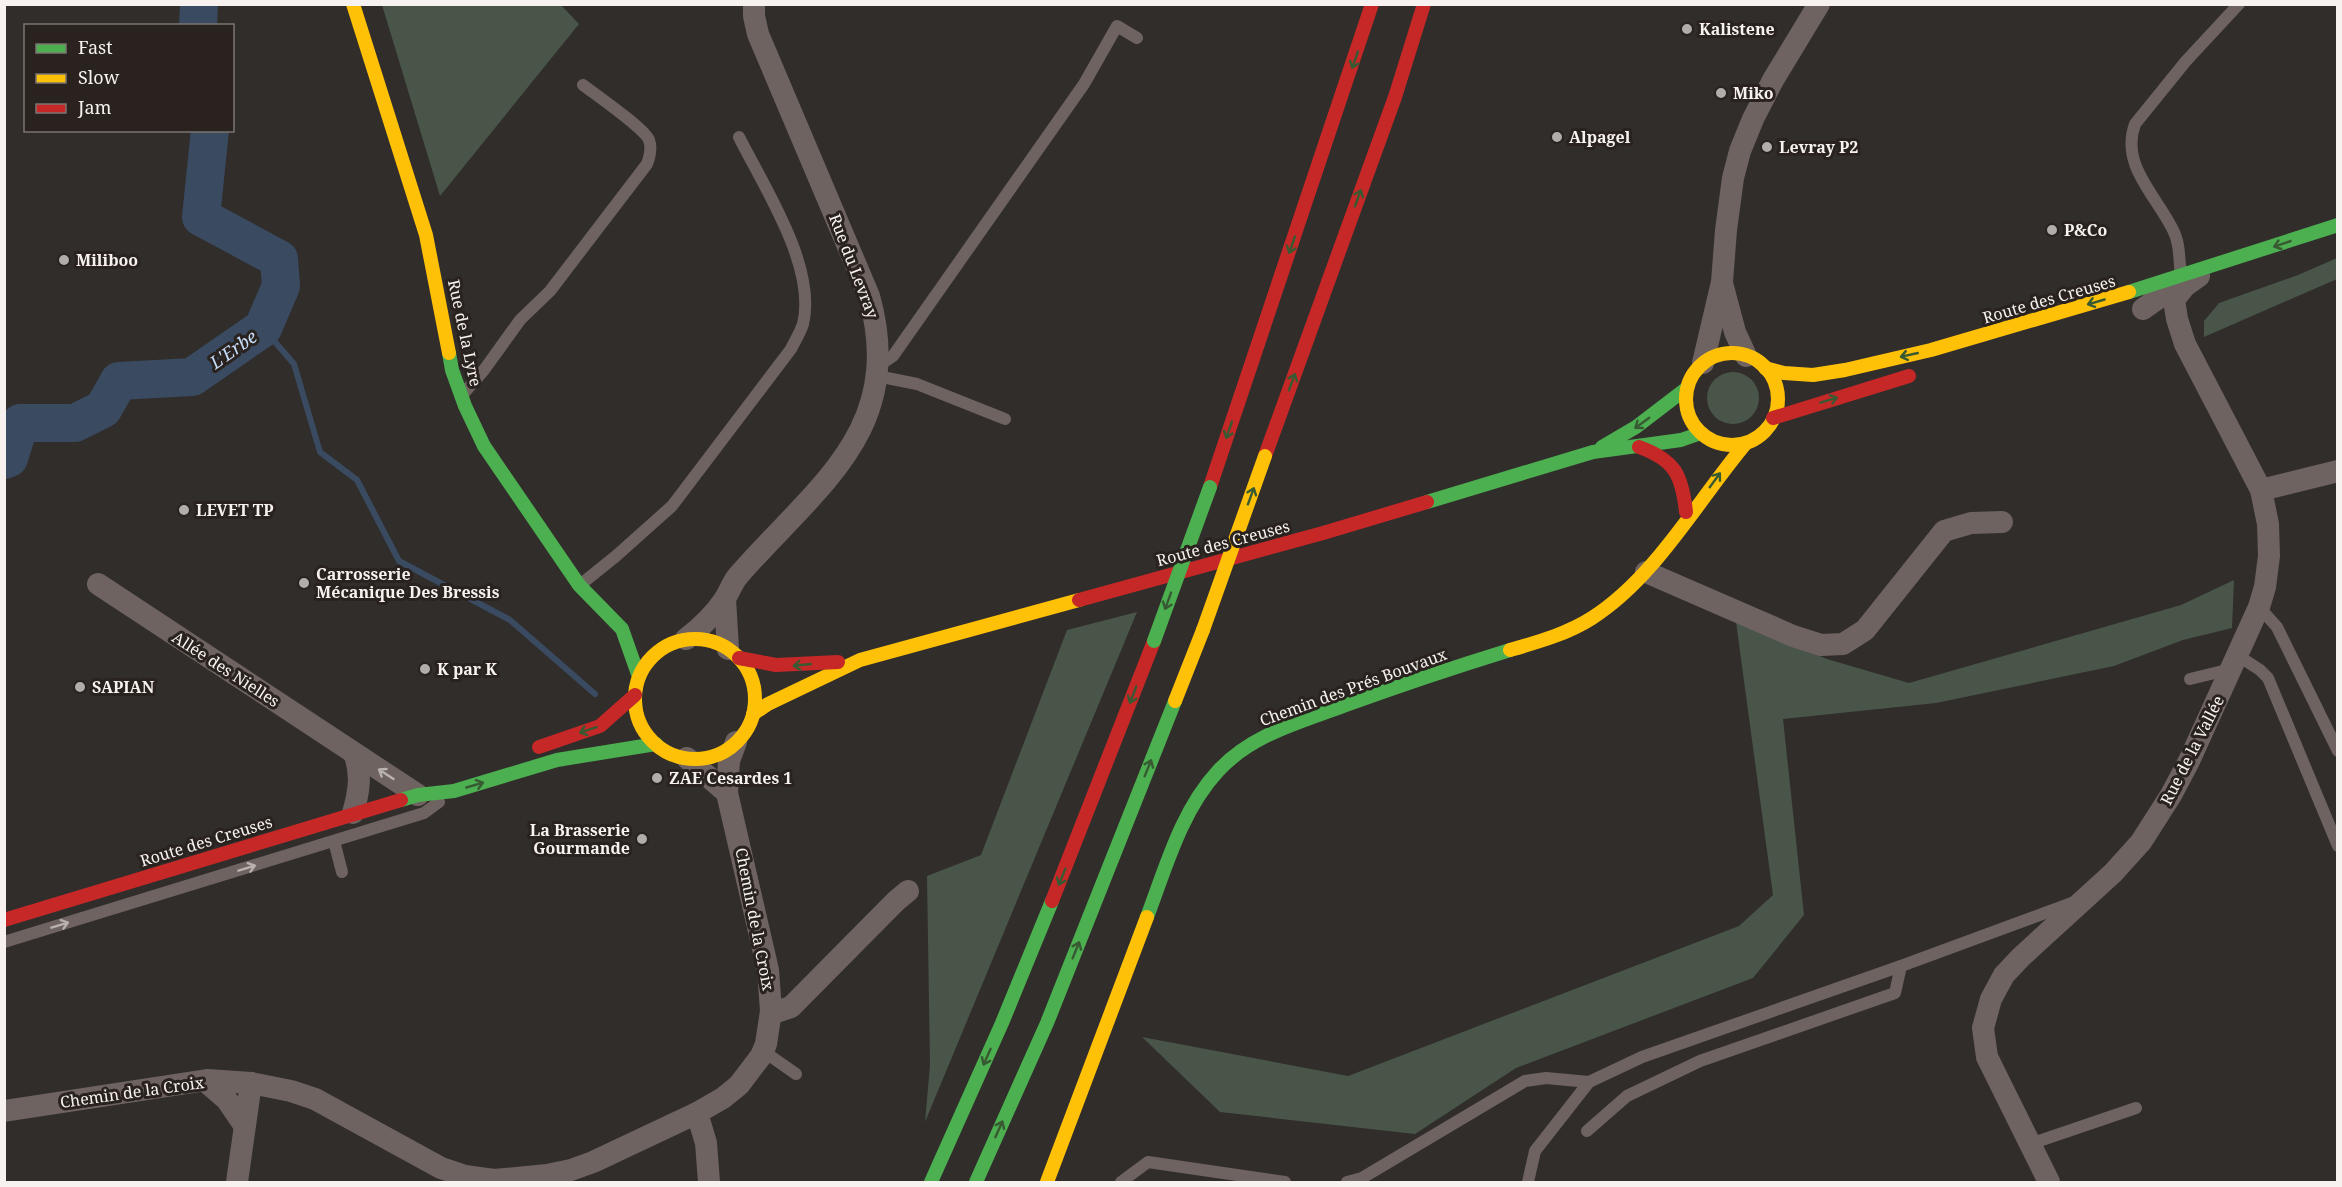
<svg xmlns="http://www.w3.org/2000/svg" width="2342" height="1187" font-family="'Noto Serif',serif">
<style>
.green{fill:#485548}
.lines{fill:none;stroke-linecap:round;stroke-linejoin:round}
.stream{stroke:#3a4b61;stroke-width:6}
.river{stroke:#3a4b61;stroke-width:38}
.lane{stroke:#6e6361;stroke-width:12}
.street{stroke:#6e6361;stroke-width:22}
.fast{stroke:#4caf50;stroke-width:14}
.slow{stroke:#ffc107;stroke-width:14}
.jam{stroke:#c62828;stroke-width:14}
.fast-bridge{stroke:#4caf50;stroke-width:14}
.slow-bridge{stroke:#ffc107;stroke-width:14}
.oneway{stroke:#375a32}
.oneway2{stroke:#b9b2af}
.poi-dot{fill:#b1adaa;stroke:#29221e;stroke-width:2}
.labels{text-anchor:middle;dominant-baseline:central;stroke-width:6;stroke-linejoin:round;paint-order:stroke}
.poi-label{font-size:16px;font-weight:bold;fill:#f7f2ef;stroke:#29221e;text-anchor:start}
.street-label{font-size:16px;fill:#f7f2ef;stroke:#29221e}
.water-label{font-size:18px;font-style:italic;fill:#c5dcf8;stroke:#29221e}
</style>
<rect width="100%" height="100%" fill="#302d2b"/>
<!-- green -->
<g class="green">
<path d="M 382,5 L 561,5 L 579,24 L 440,196 Z"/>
<path d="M 2337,258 L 2337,279 L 2204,337 L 2204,321 L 2219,303 L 2298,275 Z"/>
<circle cx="1733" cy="398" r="26"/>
<path d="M 2234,580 L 2232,628 L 2183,640 L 2114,666 L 1936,703 L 1783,719 L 1804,915 L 1753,978 L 1516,1068 L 1415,1134 L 1220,1112 L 1142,1037 L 1348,1076 L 1739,926 L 1773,895 L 1736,622 L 1827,659 L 1909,683 L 2181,605 Z"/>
<path d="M 1137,612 L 925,1122 L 930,1065 L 927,876 L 981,855 L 1067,630 Z"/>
</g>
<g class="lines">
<!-- stream -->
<path class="stream" d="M 263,328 L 294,364 L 320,452 L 357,480 L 399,561 L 510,620 L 595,694"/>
<!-- river -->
<g class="river">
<path d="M 198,26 L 199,4"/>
<path d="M 4,460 L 9,458 L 20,423 L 75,423 L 103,409 L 119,381 L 192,377 L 263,328 L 281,286 L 279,259 L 201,217 L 210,130"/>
</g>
<!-- lane -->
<g class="lane">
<path d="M 2181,276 C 2179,260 2180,243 2173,230 C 2156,195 2120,165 2135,124 L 2186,61 L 2239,4"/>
<path d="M 878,363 L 884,362 L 893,356 L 1084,84 L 1117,26 L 1137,38"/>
<path d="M 877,376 L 917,384 L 1005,419"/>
<path d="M 464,393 L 484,370 L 520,320 L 550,291 L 647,164 C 650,156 652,148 649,140 C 644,128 596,95 583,85"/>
<path d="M 580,585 L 616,556 L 672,506 L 791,349 C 795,341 800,333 803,324 C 817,267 764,187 739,137"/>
<path d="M 2259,607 L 2277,627 L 2338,751"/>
<path d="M 2237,655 L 2260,670 L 2268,678 L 2338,846"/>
<path d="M 2190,679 L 2231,669"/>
<path d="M 334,841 L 342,872"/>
<path d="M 4,942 L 424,813 L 439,802"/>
<path d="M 763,1051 L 796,1074"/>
<path d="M 1587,1131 L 1627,1096 L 1700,1061 L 1895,993 L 1901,966"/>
<path d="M 2030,1144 L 2136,1108"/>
<path d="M 1121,1182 L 1148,1162 L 1285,1182"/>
<path d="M 1347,1182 L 1362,1178 L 1525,1081 L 1546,1078 L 1589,1082"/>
<path d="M 1528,1182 L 1535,1151 L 1589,1082 L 1642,1057 L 1901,966 L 2072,903"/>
</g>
<!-- street -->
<g class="street">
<path d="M 1722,283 L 1735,332 L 1746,356"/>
<path d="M 2143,309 L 2167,292 L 2174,284"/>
<path d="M 1703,363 L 1722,282 L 1726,230 L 1733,178 L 1740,151 L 1753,119 L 1773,80 L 1819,4"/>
<path d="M 2261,490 L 2338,471"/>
<path d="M 1646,572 L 1793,636 L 1821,645 L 1843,644 L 1865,630 L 1944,531 L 1971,523 L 2002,522"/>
<path d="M 98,584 L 418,795"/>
<path d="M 725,599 L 728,649"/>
<path d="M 686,639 C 700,628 714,615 724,600 C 729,593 732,583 738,576 C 815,487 907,431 869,296 L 758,34 L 754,16 L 754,4"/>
<path d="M 687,758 L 727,793"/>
<path d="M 353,813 C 359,792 362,774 354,753"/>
<path d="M 771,1011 L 779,1011 L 791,1007 L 896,901 L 908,891"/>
<path d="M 205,1081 L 227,1100 L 244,1125"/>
<path d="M 4,1111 L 207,1080 L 251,1083 L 291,1091 L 315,1099 L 441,1168 L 465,1176 L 494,1180 L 547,1175 L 571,1170 L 593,1162 L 697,1113 L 723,1098 L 739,1085 L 761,1056 L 766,1044 L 771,1011 L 768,970 L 727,793 L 729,761 L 736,742"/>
<path d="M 697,1113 L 706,1143 L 709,1182"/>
<path d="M 237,1182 L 251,1083"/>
<path d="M 2049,1182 L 1987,1057 L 1983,1028 L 1991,999 L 2004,975 L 2021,957 L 2113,873 L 2141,842 L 2171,795 L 2189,761 L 2259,607 L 2265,587 L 2269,556 L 2268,524 L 2261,490 L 2185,344 L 2177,319 L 2174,300 L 2185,286 L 2199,276"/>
</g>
<!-- fast -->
<g class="fast">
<path d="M 2129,292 L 2338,225"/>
<path d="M 449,353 L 452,370 L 465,406 L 484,446 L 579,585 L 622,629 L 639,677"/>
<path d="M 1602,447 L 1636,427 L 1687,388"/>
<path d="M 1427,502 L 1593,452 L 1681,440 L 1701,433"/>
<path d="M 401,800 L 418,795 L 454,791 L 557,760 L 656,744"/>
<path d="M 1147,917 C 1166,867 1181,811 1218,771 C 1252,734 1301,722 1346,705 C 1401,685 1455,667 1510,650"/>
<path d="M 931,1182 L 1002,1023 L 1052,901"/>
<path d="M 976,1182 L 1047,1023 L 1175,701"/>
</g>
<!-- slow -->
<g class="slow">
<path d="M 353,4 L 426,235 L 449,353"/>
<circle cx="1732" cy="399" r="46"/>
<path d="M 1765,368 L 1784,373 L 1813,375 L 1845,370 L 1931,350 L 2129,292"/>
<circle cx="695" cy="699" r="60"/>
<path d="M 1510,650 C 1538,642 1567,634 1592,618 C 1655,578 1698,500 1746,443"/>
<path d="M 1175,701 L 1203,630"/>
<path d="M 753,714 L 768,704 L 860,660 L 1079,600"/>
<path d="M 1047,1182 L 1147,917"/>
</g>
<!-- jam -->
<g class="jam">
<path d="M 1773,418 L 1909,376"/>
<path d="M 1639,447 C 1675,460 1682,475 1686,512"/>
<path d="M 1265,456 L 1395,97 L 1424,4"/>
<path d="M 1210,487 L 1372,4"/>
<path d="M 1079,600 L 1323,533 L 1427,502"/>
<path d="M 739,658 L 776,665 L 838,662"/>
<path d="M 539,747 L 600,726 L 635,695"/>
<path d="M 1052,901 L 1154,641"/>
<path d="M 4,920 L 401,800"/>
</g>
<!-- fast-bridge -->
<path class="fast-bridge" d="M 1154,641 L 1210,487"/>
<!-- slow-bridge -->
<path class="slow-bridge" d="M 1203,630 L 1265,456"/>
</g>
<!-- one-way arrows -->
<defs><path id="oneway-shaft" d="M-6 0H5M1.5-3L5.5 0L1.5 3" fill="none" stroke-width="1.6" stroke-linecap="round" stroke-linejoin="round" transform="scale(1.5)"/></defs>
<g class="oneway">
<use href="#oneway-shaft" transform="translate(1355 60) rotate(109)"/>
<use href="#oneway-shaft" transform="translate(1358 198) rotate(-70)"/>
<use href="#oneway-shaft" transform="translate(2282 244) rotate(161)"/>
<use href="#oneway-shaft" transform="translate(1292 245) rotate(109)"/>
<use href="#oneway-shaft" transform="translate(2096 302) rotate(164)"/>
<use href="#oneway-shaft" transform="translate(1909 355) rotate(167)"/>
<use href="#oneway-shaft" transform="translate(1292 382) rotate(-70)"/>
<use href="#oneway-shaft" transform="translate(1829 400) rotate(-17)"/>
<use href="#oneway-shaft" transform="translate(1642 423) rotate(144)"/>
<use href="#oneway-shaft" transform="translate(1229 430) rotate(109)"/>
<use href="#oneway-shaft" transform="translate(1715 480) rotate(-54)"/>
<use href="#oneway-shaft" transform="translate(1251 496) rotate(-70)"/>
<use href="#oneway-shaft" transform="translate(1168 601) rotate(110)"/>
<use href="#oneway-shaft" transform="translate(802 665) rotate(174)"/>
<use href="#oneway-shaft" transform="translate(1133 695) rotate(111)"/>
<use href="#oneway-shaft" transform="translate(588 730) rotate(161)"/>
<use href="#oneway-shaft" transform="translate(1148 768) rotate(-68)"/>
<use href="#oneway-shaft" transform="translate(475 785) rotate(-16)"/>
<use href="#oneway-shaft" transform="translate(1062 877) rotate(112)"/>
<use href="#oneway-shaft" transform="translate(1076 950) rotate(-68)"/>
<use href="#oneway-shaft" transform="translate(987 1057) rotate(114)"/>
<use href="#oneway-shaft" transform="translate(999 1129) rotate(-66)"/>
</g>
<g class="oneway2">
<use href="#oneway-shaft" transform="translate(386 774) rotate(-147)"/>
<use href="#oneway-shaft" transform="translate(247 868) rotate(-17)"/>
<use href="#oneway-shaft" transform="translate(60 925) rotate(-17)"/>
</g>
<!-- markers -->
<g class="poi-dot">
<circle cx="1687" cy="29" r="6"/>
<circle cx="1721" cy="93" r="6"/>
<circle cx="1557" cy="137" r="6"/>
<circle cx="1767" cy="147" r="6"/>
<circle cx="2052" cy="230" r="6"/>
<circle cx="64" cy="260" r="6"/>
<circle cx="184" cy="510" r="6"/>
<circle cx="304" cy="583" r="6"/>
<circle cx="425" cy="669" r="6"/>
<circle cx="80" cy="687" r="6"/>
<circle cx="657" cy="778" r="6"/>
<circle cx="642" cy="839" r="6"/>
</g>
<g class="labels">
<!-- poi labels -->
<g class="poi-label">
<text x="1699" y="29">Kalistene</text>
<text x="1733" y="93">Miko</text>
<text x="1569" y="137">Alpagel</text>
<text x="1779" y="147">Levray P2</text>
<text x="2064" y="230">P&amp;Co</text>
<text x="76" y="260">Miliboo</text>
<text x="196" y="510">LEVET TP</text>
<text x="316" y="574">Carrosserie<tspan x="316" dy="18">Mécanique Des Bressis</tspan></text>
<text x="437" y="669">K par K</text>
<text x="92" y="687">SAPIAN</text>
<text x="669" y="778">ZAE Cesardes 1</text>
<text x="630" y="830" text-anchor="end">La Brasserie<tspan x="630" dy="18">Gourmande</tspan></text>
</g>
<!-- street labels -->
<g class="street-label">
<text transform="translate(854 266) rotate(69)">Rue du Levray</text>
<text transform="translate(2049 299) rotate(-16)">Route des Creuses</text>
<text transform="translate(465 333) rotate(78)">Rue de la Lyre</text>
<text transform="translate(1223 543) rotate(-15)">Route des Creuses</text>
<text transform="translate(226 669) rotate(33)">Allée des Nielles</text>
<text transform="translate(1353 687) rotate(-20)">Chemin des Prés Bouvaux</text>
<text transform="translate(2192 750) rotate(-63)">Rue de la Vallée</text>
<text transform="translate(206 841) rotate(-17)">Route des Creuses</text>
<text transform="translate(755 919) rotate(79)">Chemin de la Croix</text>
<text transform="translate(132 1092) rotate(-8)">Chemin de la Croix</text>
</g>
<!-- water labels -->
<g class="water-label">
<text transform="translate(233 349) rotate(-35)">L'Erbe</text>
</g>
</g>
<!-- border -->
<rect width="2342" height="1187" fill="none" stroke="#f7f2ef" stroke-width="12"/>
<!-- legend -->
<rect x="24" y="24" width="210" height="108" fill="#29221e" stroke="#7b7572" stroke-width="1.5"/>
<rect x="36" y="44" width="30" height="9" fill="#4caf50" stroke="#7b7572" stroke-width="1.5"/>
<text x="78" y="54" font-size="18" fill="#f7f2ef">Fast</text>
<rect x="36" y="74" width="30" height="9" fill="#ffc107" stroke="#7b7572" stroke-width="1.5"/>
<text x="78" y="84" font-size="18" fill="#f7f2ef">Slow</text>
<rect x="36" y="104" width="30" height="9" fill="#c62828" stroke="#7b7572" stroke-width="1.5"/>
<text x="78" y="114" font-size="18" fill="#f7f2ef">Jam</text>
</svg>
